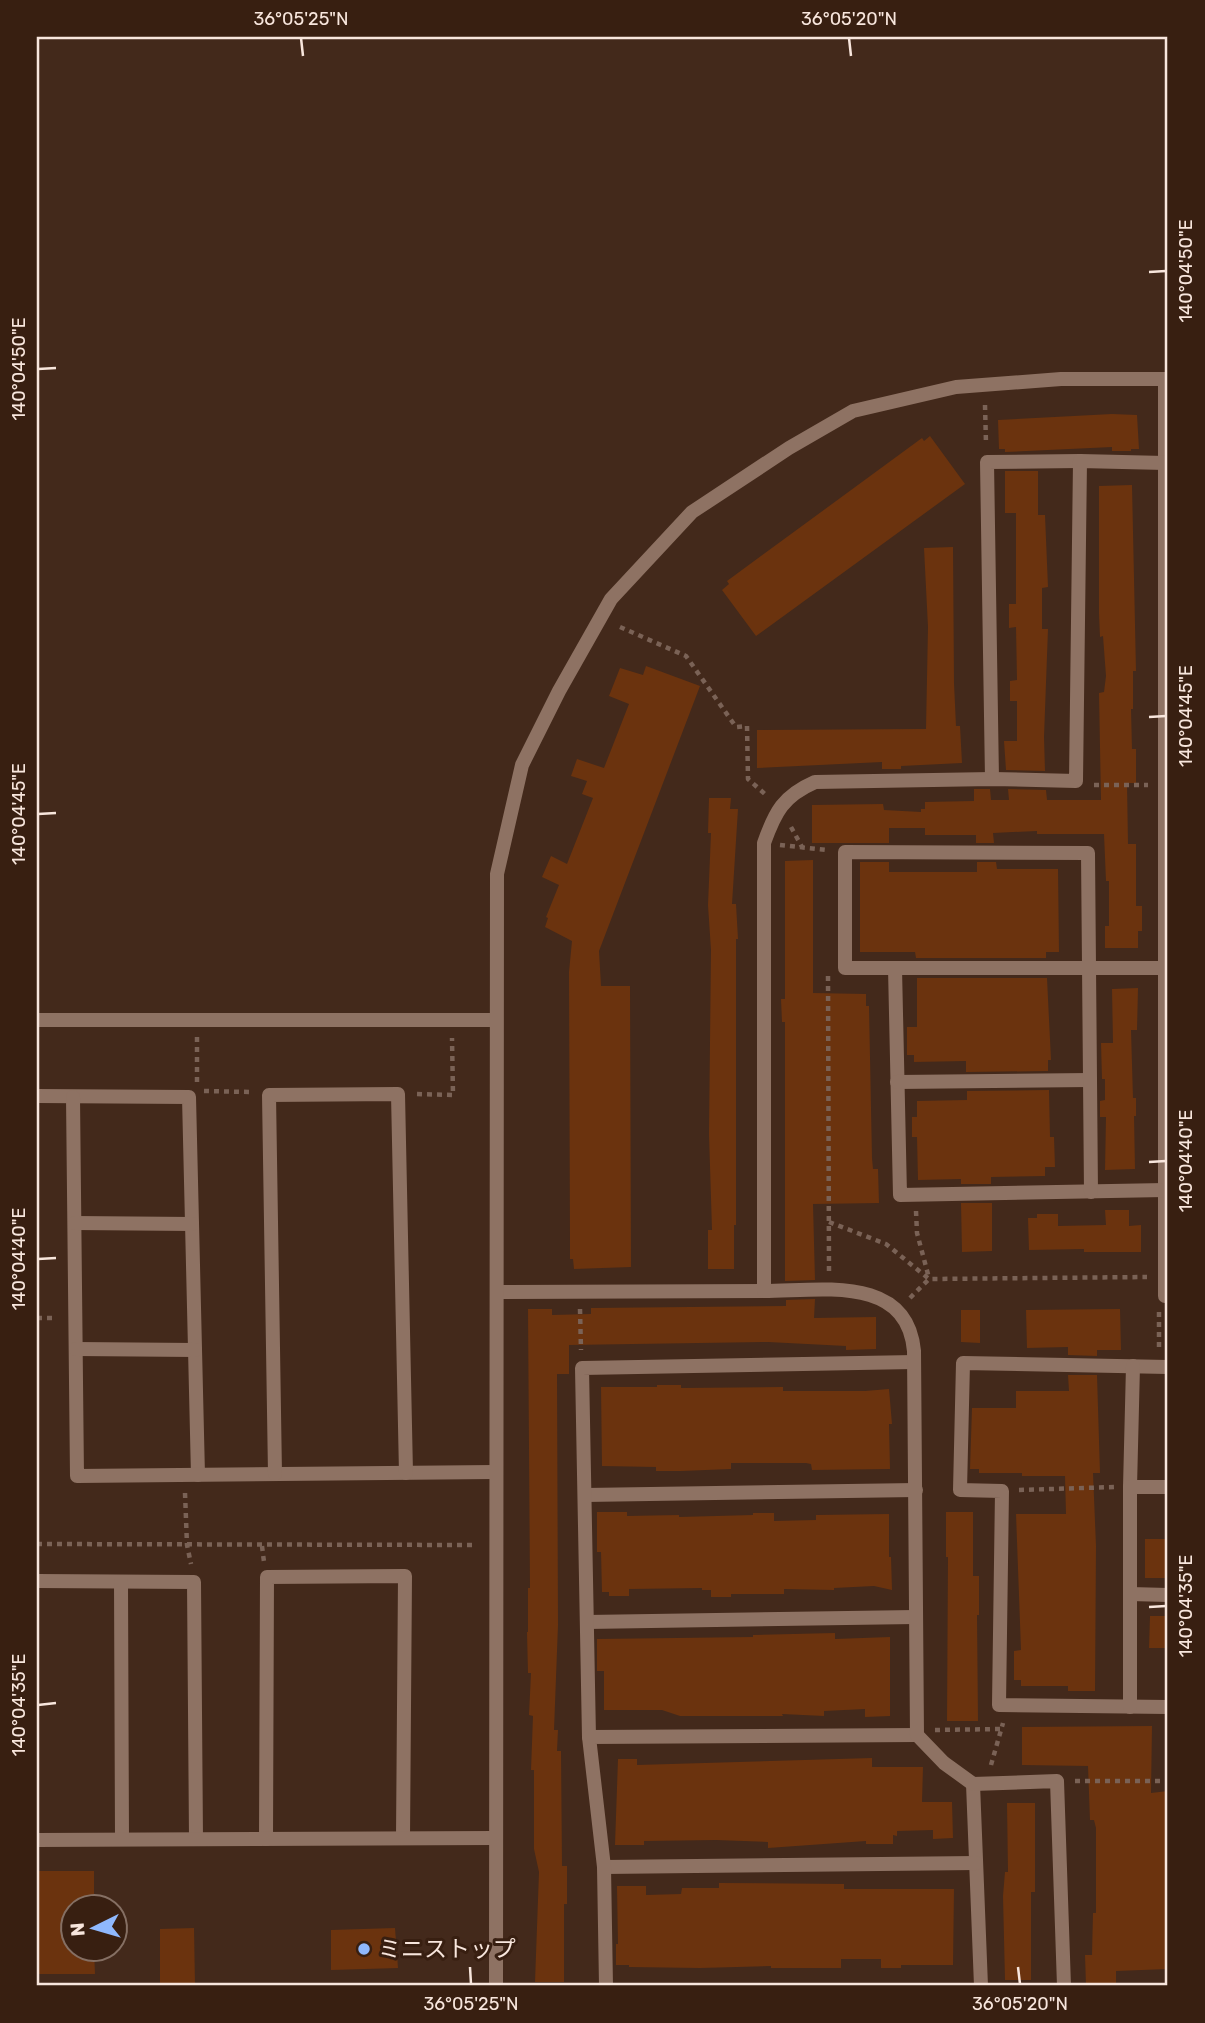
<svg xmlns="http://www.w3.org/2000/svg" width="1205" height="2023" font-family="Rubik,'Noto Sans JP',sans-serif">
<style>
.building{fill:#6b330e}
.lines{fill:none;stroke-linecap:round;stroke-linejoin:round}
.path{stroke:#7a6256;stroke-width:4.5;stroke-dasharray:5 5;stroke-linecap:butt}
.minor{stroke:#8e7263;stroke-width:14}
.tertiary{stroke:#8e7263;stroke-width:14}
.ticks{fill:none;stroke:#f8e6dd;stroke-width:2.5}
.poi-dot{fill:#8fb8fd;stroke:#381f11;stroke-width:2.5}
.labels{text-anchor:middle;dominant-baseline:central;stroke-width:6;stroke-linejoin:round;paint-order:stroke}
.poi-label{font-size:23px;fill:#f8e6dd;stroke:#381f11;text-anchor:start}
.neatline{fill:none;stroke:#f8e6dd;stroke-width:2.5}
.ticks-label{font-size:18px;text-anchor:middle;fill:#f8e6dd}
</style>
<rect width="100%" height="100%" fill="#43291b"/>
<!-- building -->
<g class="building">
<path d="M 1112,414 L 1137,415 L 1139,449 L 1131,449 L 1131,451 L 1112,451 L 1112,447 L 1005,452 L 1005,449 L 999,449 L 998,420 Z"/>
<path d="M 930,436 L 965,484 L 756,636 L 722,590 L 729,584 L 727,581 L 922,438 L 924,441 Z"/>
<path d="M 1005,471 L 1038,471 L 1038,515 L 1045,515 L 1048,587 L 1042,588 L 1042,629 L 1048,629 L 1044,737 L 1045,771 L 1006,770 L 1004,741 L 1017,741 L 1017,701 L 1010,701 L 1010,681 L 1017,680 L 1016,627 L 1009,628 L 1009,604 L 1016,604 L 1016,513 L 1005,513 Z"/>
<path d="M 1132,485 L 1136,671 L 1133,671 L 1133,709 L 1131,709 L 1132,749 L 1136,749 L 1136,783 L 1127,783 L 1128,844 L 1136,844 L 1136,906 L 1142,906 L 1142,931 L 1138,931 L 1138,948 L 1105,948 L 1105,926 L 1109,926 L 1109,881 L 1106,881 L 1104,834 L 1037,834 L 1037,831 L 993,833 L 994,843 L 976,843 L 976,835 L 925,835 L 925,828 L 889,828 L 889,843 L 812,843 L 812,805 L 883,804 L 884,810 L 921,812 L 921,809 L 925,809 L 925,802 L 974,801 L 974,789 L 990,789 L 991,800 L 1009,800 L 1008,789 L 1046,790 L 1047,800 L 1101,800 L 1099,693 L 1104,692 L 1106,676 L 1103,636 L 1100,637 L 1099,614 L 1099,486 Z"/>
<path d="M 953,547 L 954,683 L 956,726 L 960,726 L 962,763 L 901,766 L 901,769 L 882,769 L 882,762 L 757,768 L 757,730 L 926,729 L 928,627 L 924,548 Z"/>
<path d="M 646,666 L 700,686 L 599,951 L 601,986 L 630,986 L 631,1267 L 574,1269 L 573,1259 L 570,1259 L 570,1240 L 569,972 L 572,941 L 545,927 L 548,918 L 546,917 L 559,885 L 542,877 L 551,856 L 567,864 L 593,798 L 582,794 L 587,781 L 571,776 L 577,759 L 604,768 L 629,704 L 609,696 L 620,668 L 643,675 Z"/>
<path d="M 709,798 L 731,798 L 730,809 L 738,809 L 732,904 L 736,904 L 738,939 L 736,939 L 736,1225 L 734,1225 L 734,1269 L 708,1269 L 708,1230 L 712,1230 L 709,1134 L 711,950 L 708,905 L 711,833 L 708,833 Z"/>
<path d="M 813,860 L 813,993 L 866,994 L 866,1006 L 869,1006 L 872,1158 L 873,1169 L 878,1169 L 879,1203 L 813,1204 L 815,1280 L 785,1281 L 785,1022 L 782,1022 L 781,999 L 785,999 L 785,861 Z"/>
<path d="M 860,862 L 889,862 L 889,872 L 977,872 L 977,862 L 996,862 L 997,869 L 1058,869 L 1059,952 L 1046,952 L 1046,958 L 916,958 L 915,952 L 860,952 Z"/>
<path d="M 917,978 L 1047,978 L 1051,1060 L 1048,1060 L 1048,1071 L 966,1072 L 966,1061 L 914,1062 L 914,1055 L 907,1055 L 907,1027 L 917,1027 Z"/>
<path d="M 1138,988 L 1137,1030 L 1131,1030 L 1133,1098 L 1136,1098 L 1136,1116 L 1134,1116 L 1135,1169 L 1105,1170 L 1106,1117 L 1100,1117 L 1100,1101 L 1105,1100 L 1105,1079 L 1102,1079 L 1101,1043 L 1113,1043 L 1112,989 Z"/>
<path d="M 1049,1090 L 1050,1137 L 1054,1137 L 1055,1167 L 1045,1167 L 1045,1176 L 991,1177 L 991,1184 L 961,1184 L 961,1179 L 918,1180 L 917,1137 L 912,1137 L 912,1117 L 917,1117 L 917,1101 L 967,1100 L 967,1091 Z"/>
<path d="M 961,1203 L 992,1203 L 992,1251 L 962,1252 Z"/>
<path d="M 1105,1210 L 1129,1210 L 1129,1226 L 1141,1225 L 1141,1252 L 1084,1252 L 1084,1249 L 1029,1250 L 1028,1218 L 1037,1218 L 1037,1214 L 1058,1214 L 1058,1226 L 1106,1225 Z"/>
<path d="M 815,1299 L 814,1318 L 876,1317 L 876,1349 L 846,1350 L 846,1346 L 768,1342 L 569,1345 L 569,1374 L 557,1374 L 558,1625 L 554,1730 L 558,1730 L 557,1751 L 561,1751 L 562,1866 L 567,1866 L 567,1904 L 564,1904 L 564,1982 L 535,1982 L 539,1872 L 534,1849 L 534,1770 L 531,1770 L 533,1716 L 529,1715 L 531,1673 L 528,1673 L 527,1632 L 528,1632 L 528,1588 L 530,1588 L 528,1309 L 552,1309 L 552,1315 L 591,1314 L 591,1308 L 786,1306 L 786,1300 Z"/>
<path d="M 1120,1309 L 1121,1350 L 1097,1350 L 1097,1356 L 1068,1355 L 1068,1347 L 1027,1348 L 1026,1310 Z"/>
<path d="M 961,1310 L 980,1310 L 980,1343 L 961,1342 Z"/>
<path d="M 1068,1375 L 1097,1375 L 1100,1473 L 1093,1473 L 1096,1546 L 1095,1691 L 1068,1691 L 1068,1686 L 1021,1686 L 1021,1680 L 1014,1680 L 1014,1651 L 1021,1650 L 1016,1514 L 1066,1514 L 1065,1476 L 1022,1476 L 1022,1473 L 979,1473 L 979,1469 L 970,1469 L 972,1408 L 1016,1408 L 1016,1391 L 1069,1391 Z"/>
<path d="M 657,1385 L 681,1385 L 681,1388 L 783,1387 L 783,1391 L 865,1391 L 889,1389 L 892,1424 L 889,1424 L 890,1469 L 812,1470 L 811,1464 L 806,1463 L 731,1463 L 731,1469 L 681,1471 L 656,1471 L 656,1467 L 602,1466 L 601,1387 L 657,1387 Z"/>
<path d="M 597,1512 L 627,1512 L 627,1516 L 679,1515 L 679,1517 L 753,1515 L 753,1513 L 774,1513 L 774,1521 L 816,1520 L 816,1515 L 889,1514 L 889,1557 L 891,1557 L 892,1590 L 874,1586 L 834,1588 L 834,1590 L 784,1589 L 784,1594 L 731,1594 L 731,1597 L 711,1597 L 711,1590 L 702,1590 L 702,1588 L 629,1589 L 629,1596 L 609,1596 L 609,1592 L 602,1592 L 601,1552 L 597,1552 Z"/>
<path d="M 946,1512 L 973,1512 L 973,1576 L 979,1576 L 979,1615 L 977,1615 L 978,1721 L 947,1721 L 948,1557 L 946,1557 Z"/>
<rect x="1145" y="1539" width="23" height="39"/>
<path d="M 1150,1616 L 1168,1616 L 1168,1648 L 1149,1648 Z"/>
<path d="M 835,1633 L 835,1639 L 890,1637 L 890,1716 L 865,1717 L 865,1709 L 824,1711 L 824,1716 L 782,1714 L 783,1716 L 680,1716 L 662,1710 L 604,1710 L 604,1671 L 597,1671 L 597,1639 L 753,1637 L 753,1635 Z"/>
<path d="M 1152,1726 L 1151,1793 L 1168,1791 L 1168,1969 L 1116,1971 L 1116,1984 L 1086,1986 L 1085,1955 L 1092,1955 L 1093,1913 L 1096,1913 L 1096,1828 L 1094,1820 L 1090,1820 L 1088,1766 L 1022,1765 L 1022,1727 Z"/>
<path d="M 872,1758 L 872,1767 L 923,1767 L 922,1802 L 952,1802 L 953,1838 L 933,1839 L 933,1830 L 897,1831 L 897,1836 L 893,1835 L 893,1844 L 866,1844 L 866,1841 L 768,1848 L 768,1842 L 716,1840 L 644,1841 L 644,1845 L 615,1845 L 618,1759 L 637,1759 L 637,1765 Z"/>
<path d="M 1007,1803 L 1035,1803 L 1035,1892 L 1031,1892 L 1031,1980 L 1005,1980 L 1003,1896 L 1005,1872 L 1008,1872 Z"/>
<path d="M 37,1871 L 94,1871 L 94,1908 L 74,1908 L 74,1950 L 94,1950 L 95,1974 L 37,1974 Z"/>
<path d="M 719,1883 L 844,1884 L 844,1889 L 954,1889 L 953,1965 L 901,1965 L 901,1968 L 881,1968 L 881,1959 L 841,1959 L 841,1968 L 771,1968 L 771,1966 L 700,1968 L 629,1967 L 629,1965 L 616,1965 L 616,1944 L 618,1944 L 617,1886 L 646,1886 L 646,1895 L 681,1894 L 682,1888 L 719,1888 Z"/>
<path d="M 194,1928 L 195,1986 L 160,1986 L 160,1929 Z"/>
<path d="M 395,1928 L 398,1968 L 331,1970 L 331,1930 Z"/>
</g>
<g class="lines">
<!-- path -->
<g class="path">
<path d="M 1168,37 L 1168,305"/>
<path d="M 985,405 L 986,444"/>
<path d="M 620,627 L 686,656 L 736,727 L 747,726 L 748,779 L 766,795"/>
<path d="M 1094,785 L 1148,785"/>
<path d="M 791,827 L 802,847"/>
<path d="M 780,845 L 827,850"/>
<path d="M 828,976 L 829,1272"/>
<path d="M 197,1082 L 197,1035"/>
<path d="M 204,1091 L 251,1092"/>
<path d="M 417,1094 L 453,1095 L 452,1038"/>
<path d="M 916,1211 L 917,1233 L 929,1278"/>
<path d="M 829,1222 L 886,1244 L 929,1279 L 1147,1277"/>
<path d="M 910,1298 L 929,1279"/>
<path d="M 580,1309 L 581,1350"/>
<path d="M 1159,1312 L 1159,1349"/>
<path d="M 37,1318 L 57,1318"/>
<path d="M 1019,1490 L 1115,1487"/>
<path d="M 185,1493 L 187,1545 L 191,1564"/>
<path d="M 37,1544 L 475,1545"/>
<path d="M 262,1546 L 264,1562"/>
<path d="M 935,1730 L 1001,1729"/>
<path d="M 991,1765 L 1003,1723"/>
<path d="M 1075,1781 L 1168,1781"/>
</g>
<!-- minor -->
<g class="minor">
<path d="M 1165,379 L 1165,1296 L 1168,1296"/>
<path d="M 992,779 L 987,462 L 1080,461"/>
<path d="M 895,968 L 900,1195 L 1165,1190"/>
<path d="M 897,1082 L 1090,1080"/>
<path d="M 37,1096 L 189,1097 L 198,1475"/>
<path d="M 73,1097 L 77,1476 L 494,1472"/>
<path d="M 1091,1192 L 1088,853 L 845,852 L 845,968 L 1165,968"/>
<path d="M 75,1223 L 192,1224"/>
<path d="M 497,1292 L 764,1291"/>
<path d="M 76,1349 L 195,1350"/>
<path d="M 1168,1367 L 963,1363 L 960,1490 L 1002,1491 L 999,1705 L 1168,1707"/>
<path d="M 275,1474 L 269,1095 L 398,1094 L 406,1473"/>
<path d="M 1130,1487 L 1133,1366"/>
<path d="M 585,1495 L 916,1490"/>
<path d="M 37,1581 L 194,1582 L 196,1839"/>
<path d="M 121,1582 L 122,1839"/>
<path d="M 1130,1594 L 1168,1595"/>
<path d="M 587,1622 L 915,1617"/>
<path d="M 1130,1707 L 1130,1487 L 1168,1487"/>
<path d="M 589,1737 L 582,1368 L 914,1362"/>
<path d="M 973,1784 L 981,1986"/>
<path d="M 266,1839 L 267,1577 L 405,1576 L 403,1838"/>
<path d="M 37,1840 L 494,1838"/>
<path d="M 604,1867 L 976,1863"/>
<path d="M 606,1986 L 604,1867 L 589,1737 L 917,1735"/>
<path d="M 1064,1986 L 1057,1781 L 973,1784 L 944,1763 L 917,1735 L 914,1351 C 907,1274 820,1291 764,1291 L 764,843 C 775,812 783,796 815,782 L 992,779 L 1076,781 L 1080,461 L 1165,463"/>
</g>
<!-- tertiary -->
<g class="tertiary">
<path d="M 37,1020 L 495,1020"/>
<path d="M 496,1986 L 497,874 L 522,765 L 559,691 L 611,599 L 692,512 L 789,448 L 853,411 L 956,387 L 1061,379 L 1168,379"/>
</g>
</g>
<!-- ticks -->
<path class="ticks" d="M 301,38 L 303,56M 849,38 L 851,56M 1149,272 L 1166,271M 38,369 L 56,368M 1149,717 L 1166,716M 38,814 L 56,813M 1149,1162 L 1166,1161M 38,1259 L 56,1258M 1149,1607 L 1166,1606M 38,1705 L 56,1703M 470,1967 L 471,1984M 1018,1967 L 1020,1984"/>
<!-- markers -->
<circle class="poi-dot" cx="364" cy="1949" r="7"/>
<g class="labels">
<!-- poi labels -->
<g class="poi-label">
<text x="378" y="1949">ミニストップ</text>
</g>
</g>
<!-- border -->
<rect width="1205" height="2023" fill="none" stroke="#381f11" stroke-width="77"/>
<!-- north arrow -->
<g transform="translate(94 1928) rotate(265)"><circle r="33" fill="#381f11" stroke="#856f63" stroke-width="2"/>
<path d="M0-5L12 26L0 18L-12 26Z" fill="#8fb8fd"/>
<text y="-10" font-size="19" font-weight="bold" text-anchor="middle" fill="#f8e6dd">N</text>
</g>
<rect x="38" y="38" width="1128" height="1946" class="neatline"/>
<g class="ticks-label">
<text x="301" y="25">36°05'25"N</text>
<text x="849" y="25">36°05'20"N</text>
<text transform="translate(1186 271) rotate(-90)" y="6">140°04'50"E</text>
<text transform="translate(19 369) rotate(-90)" y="6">140°04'50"E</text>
<text transform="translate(1186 716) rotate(-90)" y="6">140°04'45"E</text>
<text transform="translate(19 814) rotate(-90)" y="6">140°04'45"E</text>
<text transform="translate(1186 1161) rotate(-90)" y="6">140°04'40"E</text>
<text transform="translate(19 1259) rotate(-90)" y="6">140°04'40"E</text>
<text transform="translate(1186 1606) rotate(-90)" y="6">140°04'35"E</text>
<text transform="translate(19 1705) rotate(-90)" y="6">140°04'35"E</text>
<text x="471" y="2010">36°05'25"N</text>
<text x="1020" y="2010">36°05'20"N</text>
</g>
</svg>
